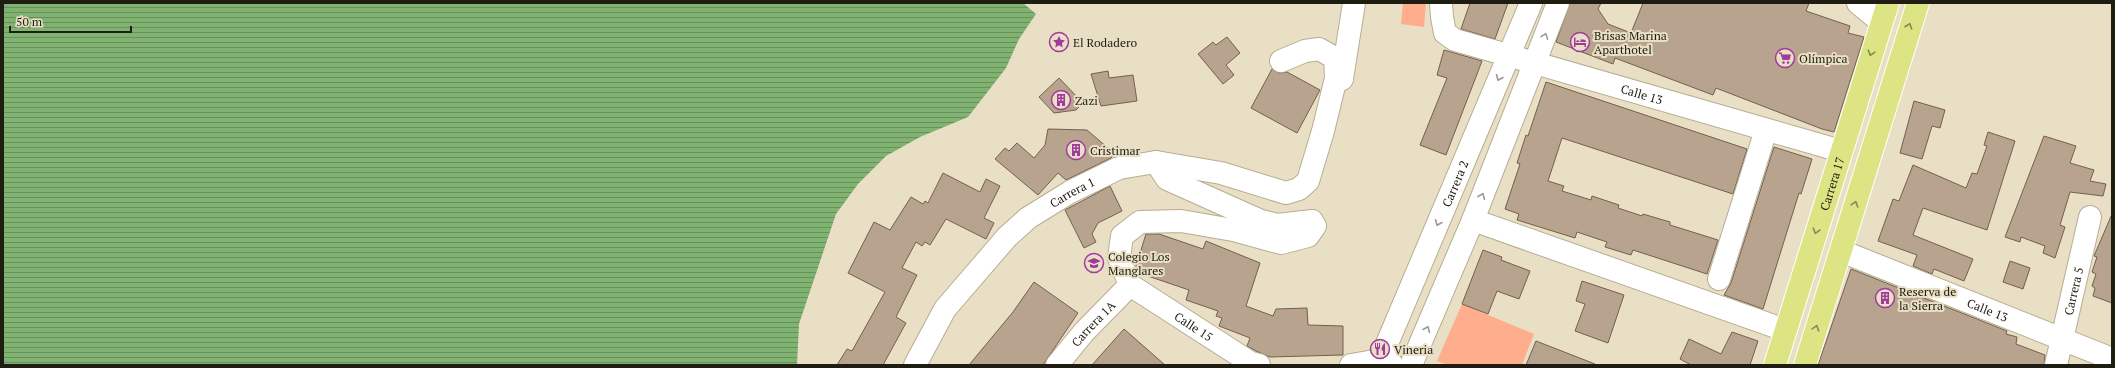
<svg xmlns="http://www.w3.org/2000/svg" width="2115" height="368" font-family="'PT Serif',serif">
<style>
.grass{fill:#fead8d}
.water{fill:url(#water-rules)}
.building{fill:#b8a38e;stroke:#73604d}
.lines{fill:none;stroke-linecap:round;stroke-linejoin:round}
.minor-casing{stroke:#b7ad93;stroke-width:24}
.major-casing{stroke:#fff;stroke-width:24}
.minor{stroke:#fff;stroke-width:22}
.major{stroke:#dce483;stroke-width:22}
.oneway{stroke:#878a50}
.oneway2{stroke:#9a9994}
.labels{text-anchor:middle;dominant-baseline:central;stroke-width:4;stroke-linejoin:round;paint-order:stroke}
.poi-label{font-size:12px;fill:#1f1c12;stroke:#e9dfc4;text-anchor:start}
.street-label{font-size:12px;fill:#1f1c12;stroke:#e9dfc4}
</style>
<defs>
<pattern id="water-rules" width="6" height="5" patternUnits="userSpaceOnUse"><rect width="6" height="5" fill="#80b271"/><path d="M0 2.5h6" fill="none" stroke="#68905b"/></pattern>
</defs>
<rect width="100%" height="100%" fill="#e9dfc4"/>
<!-- grass -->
<g class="grass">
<path d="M 1403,3 L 1426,3 L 1424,27 L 1401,24 Z"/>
<path d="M 1462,304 L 1534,334 L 1522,365 L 1448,365 L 1437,361 Z"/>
</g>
<!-- water -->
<path class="water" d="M 3,3 L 1023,3 L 1036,14 L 1019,39 L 1006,68 L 968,117 L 920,137 L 886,156 L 858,184 L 836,214 L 799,324 L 797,365 L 3,365 Z"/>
<!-- building -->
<g class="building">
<path d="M 1470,3 L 1508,3 L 1495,39 L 1461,29 Z"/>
<path d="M 1570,3 L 1601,3 L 1598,9 L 1608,24 L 1631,33 L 1643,3 L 1809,3 L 1806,11 L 1850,26 L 1848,33 L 1864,37 L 1834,132 L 1822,129 L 1716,88 L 1713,95 L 1615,58 L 1613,64 L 1556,42 Z"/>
<path d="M 1227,37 L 1240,53 L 1226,65 L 1234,75 L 1223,84 L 1198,54 L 1213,42 L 1216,45 Z"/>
<path d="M 1444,50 L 1482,61 L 1446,155 L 1420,145 L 1447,78 L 1437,75 Z"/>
<path d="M 1272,69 L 1279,73 L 1287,72 L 1320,90 L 1297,133 L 1251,108 Z"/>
<path d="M 1108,71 L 1109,78 L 1133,75 L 1137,101 L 1101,106 L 1091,74 Z"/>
<path d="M 1059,78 L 1083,103 L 1076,110 L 1054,113 L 1039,97 Z"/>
<path d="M 1546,82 L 1747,149 L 1733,194 L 1562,138 L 1548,181 L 1564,186 L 1562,191 L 1591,200 L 1592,196 L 1619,205 L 1618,208 L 1642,216 L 1643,214 L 1670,222 L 1670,225 L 1718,240 L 1707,274 L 1633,250 L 1631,255 L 1605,247 L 1607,242 L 1577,232 L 1575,238 L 1517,220 L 1519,214 L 1505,209 L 1520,164 L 1517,163 L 1526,135 L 1528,136 Z"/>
<path d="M 1914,101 L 1945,110 L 1940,128 L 1932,126 L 1922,159 L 1900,153 Z"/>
<path d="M 1048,129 L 1087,130 L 1115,154 L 1111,158 L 1066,180 L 1058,173 L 1038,195 L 995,159 L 1005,148 L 1009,151 L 1017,143 L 1034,158 L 1045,145 Z"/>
<path d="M 1988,132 L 2015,141 L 1987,230 L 1923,208 L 1913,235 L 1973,259 L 1964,281 L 1934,269 L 1932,274 L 1913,266 L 1917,255 L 1878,241 L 1893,199 L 1899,201 L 1913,165 L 1966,188 L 1972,173 L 1977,174 L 1987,146 L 1984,145 Z"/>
<path d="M 2044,136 L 2076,146 L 2070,163 L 2094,170 L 2090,181 L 2106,184 L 2103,196 L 2070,192 L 2060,225 L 2065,227 L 2055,258 L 2043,253 L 2045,246 L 2021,237 L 2020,242 L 2005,237 Z"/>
<path d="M 1774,147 L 1812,159 L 1801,194 L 1799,193 L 1763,309 L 1724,295 L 1731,283 Z"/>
<path d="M 943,173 L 980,192 L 986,179 L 1000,186 L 984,218 L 994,223 L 986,239 L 946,219 L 930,245 L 925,242 L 922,246 L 916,242 L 902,268 L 917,275 L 896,317 L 906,323 L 883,365 L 837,365 L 847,349 L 852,351 L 885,292 L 848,273 L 874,222 L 890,230 L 911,197 L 923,204 L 925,201 L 928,203 Z"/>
<path d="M 1110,186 L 1122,211 L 1098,223 L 1092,234 L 1096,242 L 1084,248 L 1065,210 Z"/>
<path d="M 2112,214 L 2112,303 L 2093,296 L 2095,288 L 2092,286 L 2096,274 L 2092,272 L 2097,257 L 2094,256 Z"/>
<path d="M 1146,234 L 1159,234 L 1203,249 L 1206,241 L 1260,263 L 1246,306 L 1273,316 L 1276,309 L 1307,308 L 1308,325 L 1343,326 L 1343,355 L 1270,357 L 1256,351 L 1247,346 L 1250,338 L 1219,326 L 1222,318 L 1216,316 L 1218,311 L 1186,300 L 1189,290 L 1139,273 L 1136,266 Z"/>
<path d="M 1483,250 L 1502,257 L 1501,260 L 1530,271 L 1519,299 L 1497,291 L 1488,314 L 1462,304 Z"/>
<path d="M 2010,261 L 2030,268 L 2023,289 L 2003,282 Z"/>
<path d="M 1851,269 L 2007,331 L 2006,334 L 2017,337 L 2016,344 L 2045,355 L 2044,365 L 1818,365 Z"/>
<path d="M 1582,281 L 1624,295 L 1608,343 L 1575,331 L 1585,304 L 1576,301 Z"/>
<path d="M 1034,282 L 1078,313 L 1043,365 L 969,365 L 1013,312 Z"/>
<path d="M 1124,329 L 1165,365 L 1092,365 Z"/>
<path d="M 1732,332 L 1758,341 L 1750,365 L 1691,365 L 1680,359 L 1689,339 L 1721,354 Z"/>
<path d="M 1536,341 L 1595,364 L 1595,365 L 1526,365 Z"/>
</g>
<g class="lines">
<!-- minor casing -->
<g class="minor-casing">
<g id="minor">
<path id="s1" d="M 1441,3 L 1442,17 L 1445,33 L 1455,40 L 1841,151"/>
<path d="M 1858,3 L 1881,22"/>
<path d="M 1342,79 L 1354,3"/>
<path d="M 1473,220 L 1785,330"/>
<path id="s2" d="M 1841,251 L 2112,359"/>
<path d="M 1719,279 L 1766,130"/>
<path d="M 1130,285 L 1119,258 L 1122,236 L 1140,222 L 1181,221 L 1233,230 L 1281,243 L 1308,236 L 1315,226 L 1312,221 L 1278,225 L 1261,221 L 1167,179 L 1156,162"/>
<path id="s3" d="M 1130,285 L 1251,363 L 1259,365"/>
<path id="s4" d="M 915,365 L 945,309 L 1007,237 L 1028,218 L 1070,192 L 1119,168 L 1156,162 L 1221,173 L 1286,193 L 1299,189 L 1308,181 L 1323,131 L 1336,78 L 1335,58 L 1319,49 L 1305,51 L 1281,61"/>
<path id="s5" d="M 1057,365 L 1084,332 L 1130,285"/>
<path d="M 1351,365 L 1380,360 L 1391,363"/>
<path id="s6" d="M 1378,365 L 1531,3"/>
<path d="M 1411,365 L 1473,220 L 1558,3"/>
<path id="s7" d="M 2056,365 L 2090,217"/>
</g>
</g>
<!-- major casing -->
<g class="major-casing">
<g id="major">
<path id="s8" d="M 1775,365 L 1888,3"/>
<path d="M 1805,365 L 1918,3"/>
</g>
</g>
<!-- minor -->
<use href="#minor" class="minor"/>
<!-- major -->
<use href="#major" class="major"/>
</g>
<!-- one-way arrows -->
<defs><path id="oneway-chevron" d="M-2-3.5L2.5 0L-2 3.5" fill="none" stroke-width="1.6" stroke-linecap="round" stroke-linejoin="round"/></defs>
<g class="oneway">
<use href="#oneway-chevron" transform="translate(1909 26) rotate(-71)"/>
<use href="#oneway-chevron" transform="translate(1871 53) rotate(108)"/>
<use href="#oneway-chevron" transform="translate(1855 204) rotate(-73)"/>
<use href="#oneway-chevron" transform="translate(1816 231) rotate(107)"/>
<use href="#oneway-chevron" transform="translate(1816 328) rotate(-72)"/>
</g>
<g class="oneway2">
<use href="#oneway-chevron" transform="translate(1545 36) rotate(-69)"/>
<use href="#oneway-chevron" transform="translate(1499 78) rotate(113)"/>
<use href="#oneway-chevron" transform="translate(1482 196) rotate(-68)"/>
<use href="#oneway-chevron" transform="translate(1438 223) rotate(113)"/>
<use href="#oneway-chevron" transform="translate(1427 329) rotate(-67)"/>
</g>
<!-- icons -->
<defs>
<g id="sight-ring" transform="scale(1)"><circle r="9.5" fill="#e9dfc4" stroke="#a23a9d" stroke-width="1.5"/><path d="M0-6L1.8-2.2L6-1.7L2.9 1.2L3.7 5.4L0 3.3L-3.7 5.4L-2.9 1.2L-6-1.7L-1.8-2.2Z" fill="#a23a9d"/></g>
<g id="hotel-ring" transform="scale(1)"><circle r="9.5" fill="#e9dfc4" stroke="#a23a9d" stroke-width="1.5"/><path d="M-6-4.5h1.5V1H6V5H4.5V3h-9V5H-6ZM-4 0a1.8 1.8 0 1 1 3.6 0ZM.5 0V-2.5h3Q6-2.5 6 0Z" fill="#a23a9d"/></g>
<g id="supermarket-ring" transform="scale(1)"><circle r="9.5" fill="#e9dfc4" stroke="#a23a9d" stroke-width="1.5"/><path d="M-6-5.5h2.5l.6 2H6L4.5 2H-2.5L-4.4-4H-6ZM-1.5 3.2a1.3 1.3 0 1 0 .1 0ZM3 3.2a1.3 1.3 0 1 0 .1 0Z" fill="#a23a9d"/></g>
<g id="building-ring" transform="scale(1)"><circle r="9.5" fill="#e9dfc4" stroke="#a23a9d" stroke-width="1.5"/><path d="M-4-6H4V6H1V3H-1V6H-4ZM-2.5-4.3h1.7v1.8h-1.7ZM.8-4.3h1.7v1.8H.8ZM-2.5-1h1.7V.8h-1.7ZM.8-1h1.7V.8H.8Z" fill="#a23a9d"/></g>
<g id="school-ring" transform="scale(1)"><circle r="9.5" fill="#e9dfc4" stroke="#a23a9d" stroke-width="1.5"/><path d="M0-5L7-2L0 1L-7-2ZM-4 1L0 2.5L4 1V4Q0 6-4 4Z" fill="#a23a9d"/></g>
<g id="restaurant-ring" transform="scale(1)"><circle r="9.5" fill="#e9dfc4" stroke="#a23a9d" stroke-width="1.5"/><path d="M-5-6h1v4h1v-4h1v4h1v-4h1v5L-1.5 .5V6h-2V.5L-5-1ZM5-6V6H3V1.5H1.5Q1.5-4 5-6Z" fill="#a23a9d"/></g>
</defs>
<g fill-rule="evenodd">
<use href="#sight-ring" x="1059" y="42"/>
<use href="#hotel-ring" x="1580" y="42"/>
<use href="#supermarket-ring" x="1785" y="58"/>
<use href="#building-ring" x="1061" y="100"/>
<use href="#building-ring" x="1076" y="150"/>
<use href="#school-ring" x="1094" y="263"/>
<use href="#building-ring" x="1885" y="298"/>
<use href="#restaurant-ring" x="1380" y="349"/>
</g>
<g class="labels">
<!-- poi labels -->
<g class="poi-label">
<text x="1594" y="35">Brisas Marina<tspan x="1594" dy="14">Aparthotel</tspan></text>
<text x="1073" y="42">El Rodadero</text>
<text x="1799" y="58">Olímpica</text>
<text x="1075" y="100">Zazi</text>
<text x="1090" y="150">Cristimar</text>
<text x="1108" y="256">Colegio Los<tspan x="1108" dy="14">Manglares</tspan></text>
<text x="1899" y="291">Reserva de<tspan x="1899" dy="14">la Sierra</tspan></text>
<text x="1394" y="349">Vineria</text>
</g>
<!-- street labels -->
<g class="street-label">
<text stroke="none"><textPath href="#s1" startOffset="237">Calle 13</textPath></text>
<text stroke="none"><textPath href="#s6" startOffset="197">Carrera 2</textPath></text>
<text stroke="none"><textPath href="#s8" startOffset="190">Carrera 17</textPath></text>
<text stroke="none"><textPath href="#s4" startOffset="238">Carrera 1</textPath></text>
<text stroke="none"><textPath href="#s7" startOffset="76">Carrera 5</textPath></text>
<text stroke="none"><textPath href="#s2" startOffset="158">Calle 13</textPath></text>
<text stroke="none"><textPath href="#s5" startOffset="55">Carrera 1A</textPath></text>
<text stroke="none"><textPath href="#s3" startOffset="76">Calle 15</textPath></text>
</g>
</g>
<!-- border -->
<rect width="2115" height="368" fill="none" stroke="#1f1c12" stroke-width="8"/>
<!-- scale -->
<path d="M10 26v6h121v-6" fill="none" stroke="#1f1c12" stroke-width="2"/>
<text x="16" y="26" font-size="12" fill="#1f1c12" stroke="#e9dfc4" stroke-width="3" paint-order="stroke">50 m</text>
</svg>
